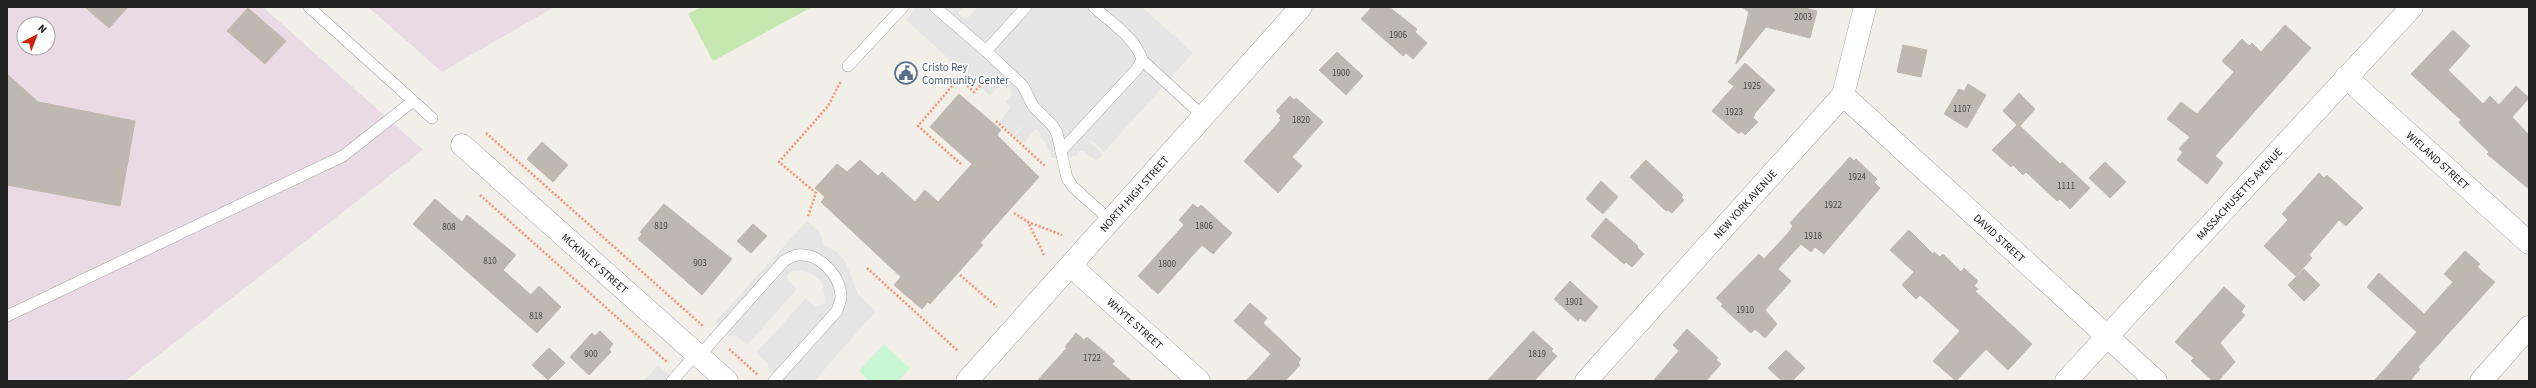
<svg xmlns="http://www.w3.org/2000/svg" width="2536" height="388" font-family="'Source Sans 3',sans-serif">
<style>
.industrial{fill:#eadae5;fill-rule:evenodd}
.grass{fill:#c4e8b0}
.park{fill:#c8f8d3}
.parking{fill:#e5e5e5}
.building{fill:#beb8b1;stroke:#c2b8ab}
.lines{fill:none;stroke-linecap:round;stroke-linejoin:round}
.lane-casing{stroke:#a5a5a5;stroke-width:12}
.street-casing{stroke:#a5a5a5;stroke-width:23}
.path{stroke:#f59475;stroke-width:2.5;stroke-dasharray:2 2;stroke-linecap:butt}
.lane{stroke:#fff;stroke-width:11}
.street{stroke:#fff;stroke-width:22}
.labels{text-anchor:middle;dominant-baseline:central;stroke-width:3.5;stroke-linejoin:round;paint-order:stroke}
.number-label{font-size:9px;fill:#484745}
.service-label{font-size:11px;fill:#4e5e75;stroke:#fff;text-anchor:start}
.street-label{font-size:11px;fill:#212121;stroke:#fff}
</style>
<rect width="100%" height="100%" fill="#f1efe8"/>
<!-- industrial -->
<g class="industrial">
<path d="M 7,7 L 263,7 L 423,150 L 125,381 L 7,381 ZM 24,24 L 48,24 L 48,48 L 24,48 Z"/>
<path d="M 368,7 L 554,7 L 442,72 Z"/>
</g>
<!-- grass -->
<path class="grass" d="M 701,7 L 812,7 L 713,61 L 688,14 Z"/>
<!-- park -->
<path class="park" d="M 884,344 L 910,368 L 898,381 L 870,381 L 859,371 Z"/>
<!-- parking -->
<g class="parking">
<path d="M 917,7 L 963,7 L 958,13 L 966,20 L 978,7 L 1142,7 L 1193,53 L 1104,152 L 1091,140 L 1089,142 L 1103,154 L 1096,161 L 1083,151 L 1078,151 L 1076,156 L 1052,158 L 1045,141 L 1040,137 L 1041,135 L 1036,129 L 1024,143 L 1015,136 L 1026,122 L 1014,135 L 999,122 L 1011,107 L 1005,102 L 1012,94 L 1010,88 L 999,86 L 990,96 L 906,20 Z"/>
<path d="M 807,221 L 820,233 L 824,245 L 837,252 L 846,263 L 858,294 L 876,311 L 814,381 L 779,381 L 769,371 L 768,364 L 756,353 L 806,298 L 816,307 L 826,303 L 822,282 L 814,275 L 802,270 L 791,271 L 787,276 L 788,281 L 797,289 L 747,345 L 735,335 L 729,336 L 715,322 Z"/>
<path d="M 658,365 L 676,381 L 644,381 Z"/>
</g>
<!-- building -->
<g class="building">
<path d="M 85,7 L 128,7 L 109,28 Z"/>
<path d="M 1372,7 L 1389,7 L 1417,29 L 1415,32 L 1427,43 L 1413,59 L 1406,53 L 1403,56 L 1361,19 Z"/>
<path d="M 1742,7 L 1801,7 L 1817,11 L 1810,38 L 1766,27 L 1736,64 L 1749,12 Z"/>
<path d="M 248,8 L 286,41 L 265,64 L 227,31 Z"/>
<path d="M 2285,25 L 2311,48 L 2215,156 L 2223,163 L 2207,184 L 2177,160 L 2183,152 L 2179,149 L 2190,137 L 2167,119 L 2181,102 L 2197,114 L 2234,72 L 2222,61 L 2242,39 L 2249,46 L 2252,43 L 2261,52 Z"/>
<path d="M 2453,30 L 2470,46 L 2448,70 L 2483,104 L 2490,96 L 2499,105 L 2516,86 L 2529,98 L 2512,117 L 2529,135 L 2529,189 L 2487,154 L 2489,152 L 2459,123 L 2461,120 L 2411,74 Z"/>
<path d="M 1903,45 L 1927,50 L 1921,77 L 1897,72 Z"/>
<path d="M 1337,52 L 1363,76 L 1346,95 L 1319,70 Z"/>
<path d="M 1745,63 L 1775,90 L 1755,113 L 1753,118 L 1758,122 L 1745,135 L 1741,131 L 1739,134 L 1712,111 L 1734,86 L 1728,82 Z"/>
<path d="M 7,74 L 38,102 L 135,121 L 120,206 L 7,185 Z"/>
<path d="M 1968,84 L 1986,95 L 1967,128 L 1944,114 L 1959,89 L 1964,91 Z"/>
<path d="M 2019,93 L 2035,109 L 2020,126 L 2060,164 L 2062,162 L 2090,188 L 2070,209 L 2060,199 L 2057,201 L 2026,172 L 2023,175 L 2013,165 L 2011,167 L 1992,150 L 2017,125 L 2003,111 Z"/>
<path d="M 959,94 L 1001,130 L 997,135 L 1039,177 L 980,243 L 983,245 L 930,304 L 928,302 L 922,309 L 894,285 L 901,277 L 821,202 L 825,197 L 815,188 L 837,164 L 847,172 L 860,160 L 878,176 L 882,172 L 915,202 L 925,190 L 938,202 L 972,164 L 930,127 Z"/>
<path d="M 1290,96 L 1294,100 L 1296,98 L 1323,122 L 1292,157 L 1302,166 L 1278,193 L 1244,161 L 1281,120 L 1279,118 L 1281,116 L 1276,111 Z"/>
<path d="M 542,142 L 568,165 L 553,182 L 527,159 Z"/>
<path d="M 1850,157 L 1854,161 L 1856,159 L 1877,179 L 1874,182 L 1880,188 L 1824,254 L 1815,247 L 1811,252 L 1801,244 L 1778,269 L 1791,281 L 1765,310 L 1777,324 L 1765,338 L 1755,329 L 1751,333 L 1721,306 L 1723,304 L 1716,298 L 1759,254 L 1764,259 L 1789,232 L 1793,226 L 1790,223 Z"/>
<path d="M 1646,160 L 1683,195 L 1681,197 L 1684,200 L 1672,213 L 1668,210 L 1666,211 L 1630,177 Z"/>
<path d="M 2105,162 L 2126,182 L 2110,198 L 2089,178 Z"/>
<path d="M 2319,173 L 2324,178 L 2327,175 L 2363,208 L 2346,226 L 2339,220 L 2309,255 L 2312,258 L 2296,276 L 2264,246 L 2288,220 L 2282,214 Z"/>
<path d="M 1601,181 L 1618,197 L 1603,214 L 1586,199 Z"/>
<path d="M 435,199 L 462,222 L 467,215 L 516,255 L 503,270 L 531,295 L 539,286 L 561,307 L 537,333 L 413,224 Z"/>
<path d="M 664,204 L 732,259 L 702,295 L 638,239 L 642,234 L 640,232 Z"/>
<path d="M 1193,204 L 1198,208 L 1201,205 L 1232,233 L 1213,254 L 1202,245 L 1158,294 L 1138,276 L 1184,225 L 1179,220 Z"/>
<path d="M 1606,218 L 1638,246 L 1637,247 L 1644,254 L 1632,267 L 1626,262 L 1624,264 L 1591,236 Z"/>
<path d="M 753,224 L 767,236 L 751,253 L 737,241 Z"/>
<path d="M 1909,230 L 1933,254 L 1934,252 L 1940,257 L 1943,254 L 1961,272 L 1964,268 L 1978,281 L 1974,286 L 1978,289 L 1975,291 L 2032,344 L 2008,370 L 1986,349 L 1956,381 L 1933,361 L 1960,331 L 1920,295 L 1916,299 L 1902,285 L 1914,272 L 1890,250 Z"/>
<path d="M 2465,251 L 2480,264 L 2477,267 L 2495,282 L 2418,367 L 2420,369 L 2410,381 L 2374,381 L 2417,332 L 2367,287 L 2379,273 L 2424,314 L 2453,282 L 2444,274 Z"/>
<path d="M 2304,269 L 2320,285 L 2304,301 L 2288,285 Z"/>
<path d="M 1570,281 L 1598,307 L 1585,322 L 1580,318 L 1578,321 L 1554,299 Z"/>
<path d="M 2224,287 L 2245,306 L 2241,312 L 2245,315 L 2220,343 L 2235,362 L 2218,381 L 2213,381 L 2191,361 L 2194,358 L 2175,342 Z"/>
<path d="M 1250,303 L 1267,318 L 1263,323 L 1301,359 L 1298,363 L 1300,365 L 1285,381 L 1246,381 L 1271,354 L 1234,321 Z"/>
<path d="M 1687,329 L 1718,358 L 1716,360 L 1721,364 L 1706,381 L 1653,381 L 1679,351 L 1673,345 Z"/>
<path d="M 600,331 L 613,344 L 609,349 L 611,352 L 589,375 L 570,357 L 592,333 L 595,336 Z"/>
<path d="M 1533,331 L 1553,349 L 1551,351 L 1557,356 L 1534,381 L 1487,381 Z"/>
<path d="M 1076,333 L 1084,340 L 1087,337 L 1115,361 L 1112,364 L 1132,381 L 1037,381 L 1067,348 L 1065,347 Z"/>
<path d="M 549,348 L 565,363 L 548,380 L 532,365 Z"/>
<path d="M 1786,350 L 1805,368 L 1792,381 L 1782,381 L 1768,368 Z"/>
</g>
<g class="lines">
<!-- lane casing -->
<g class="lane-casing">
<g id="lane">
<path d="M 309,7 L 432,118"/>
<path d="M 935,7 L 986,51"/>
<path d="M 1026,7 L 986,51 L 1023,86 L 1033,106 L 1052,125 L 1057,133 L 1067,178 L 1073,187 L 1111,221"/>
<path d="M 1094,7 C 1109,21 1137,39 1142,60 L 1204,117"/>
<path d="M 848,66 L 903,7"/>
<path d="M 1061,151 L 1137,69 L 1142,60"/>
<path d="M 7,316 L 343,156 L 413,101"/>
<path d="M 699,356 L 784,261 C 788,259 793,255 798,255 C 819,253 840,275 841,296 C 841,301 838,307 837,311 L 774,381"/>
<path d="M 672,381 L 696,354"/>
</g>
</g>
<!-- street casing -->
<g class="street-casing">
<g id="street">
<path id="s1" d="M 2346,77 L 2529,243"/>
<path id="s2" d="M 1843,95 L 2156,381"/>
<path id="s3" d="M 462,145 L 727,381"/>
<path id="s4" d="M 1071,266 L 1199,381"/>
<path id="s5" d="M 967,381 L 1301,7"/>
<path id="s6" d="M 1586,381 L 1843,95 L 1865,7"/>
<path id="s7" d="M 2066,381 L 2412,7"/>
<path d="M 2481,381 L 2529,327"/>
</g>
</g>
<!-- path -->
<g class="path">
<path d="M 996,121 L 1046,167"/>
<path d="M 486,133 L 703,326"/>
<path d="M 961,164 L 918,126 L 959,78 L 974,92 L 989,76"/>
<path d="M 480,195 L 667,362"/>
<path d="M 1014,213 L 1028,222"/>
<path d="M 808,216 L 816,193 L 779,162 L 828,106 L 841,81"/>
<path d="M 1044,255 L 1028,222 L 1062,235"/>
<path d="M 867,268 L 958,351"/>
<path d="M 960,275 L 997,307"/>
<path d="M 729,349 L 758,375"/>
</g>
<!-- lane -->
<use href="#lane" class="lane"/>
<!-- street -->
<use href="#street" class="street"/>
</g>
<!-- icons -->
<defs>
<g id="civic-ring" transform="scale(1.15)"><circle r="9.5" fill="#fff" stroke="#5c6f8a" stroke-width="1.5"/><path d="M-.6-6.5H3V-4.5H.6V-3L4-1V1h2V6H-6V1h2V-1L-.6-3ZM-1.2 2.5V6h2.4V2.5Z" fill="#5c6f8a"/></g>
</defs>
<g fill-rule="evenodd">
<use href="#civic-ring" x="906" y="73"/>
</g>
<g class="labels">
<!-- number labels -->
<g class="number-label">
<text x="1803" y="17">2003</text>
<text x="1398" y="35">1906</text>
<text x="1341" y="73">1900</text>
<text x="1752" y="86">1925</text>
<text x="1962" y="109">1107</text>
<text x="1734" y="112">1923</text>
<text x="1301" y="120">1820</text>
<text x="1857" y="177">1924</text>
<text x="2066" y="186">1111</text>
<text x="1833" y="205">1922</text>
<text x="661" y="226">819</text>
<text x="1204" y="226">1806</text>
<text x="449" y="227">808</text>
<text x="1813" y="236">1918</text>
<text x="490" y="261">810</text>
<text x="700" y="263">903</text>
<text x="1167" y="264">1800</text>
<text x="1574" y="302">1901</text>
<text x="1745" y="310">1910</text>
<text x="536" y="316">818</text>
<text x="591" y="354">900</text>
<text x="1537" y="354">1819</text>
<text x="1092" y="358">1722</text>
</g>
<!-- service labels -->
<g class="service-label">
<text x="922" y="67">Cristo Rey<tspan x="922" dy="13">Community Center</tspan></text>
</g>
<!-- street labels -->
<g class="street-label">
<text stroke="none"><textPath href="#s1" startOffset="124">WIELAND STREET</textPath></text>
<text stroke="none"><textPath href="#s7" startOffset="255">MASSACHUSETTS AVENUE</textPath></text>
<text stroke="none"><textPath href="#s5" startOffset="251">NORTH HIGH STREET</textPath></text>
<text stroke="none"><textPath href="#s6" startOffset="238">NEW YORK AVENUE</textPath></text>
<text stroke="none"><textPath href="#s2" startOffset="212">DAVID STREET</textPath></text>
<text stroke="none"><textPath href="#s3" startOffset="178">MCKINLEY STREET</textPath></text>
<text stroke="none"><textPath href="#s4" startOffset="86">WHYTE STREET</textPath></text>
</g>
</g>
<!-- border -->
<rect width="2536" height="388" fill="none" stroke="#212121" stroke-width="16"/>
<!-- north arrow -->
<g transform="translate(36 36) rotate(42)"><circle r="19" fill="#ffffff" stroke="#a6a6a6"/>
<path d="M0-3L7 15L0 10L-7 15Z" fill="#cb2307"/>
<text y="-6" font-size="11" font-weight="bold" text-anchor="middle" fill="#212121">N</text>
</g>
</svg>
